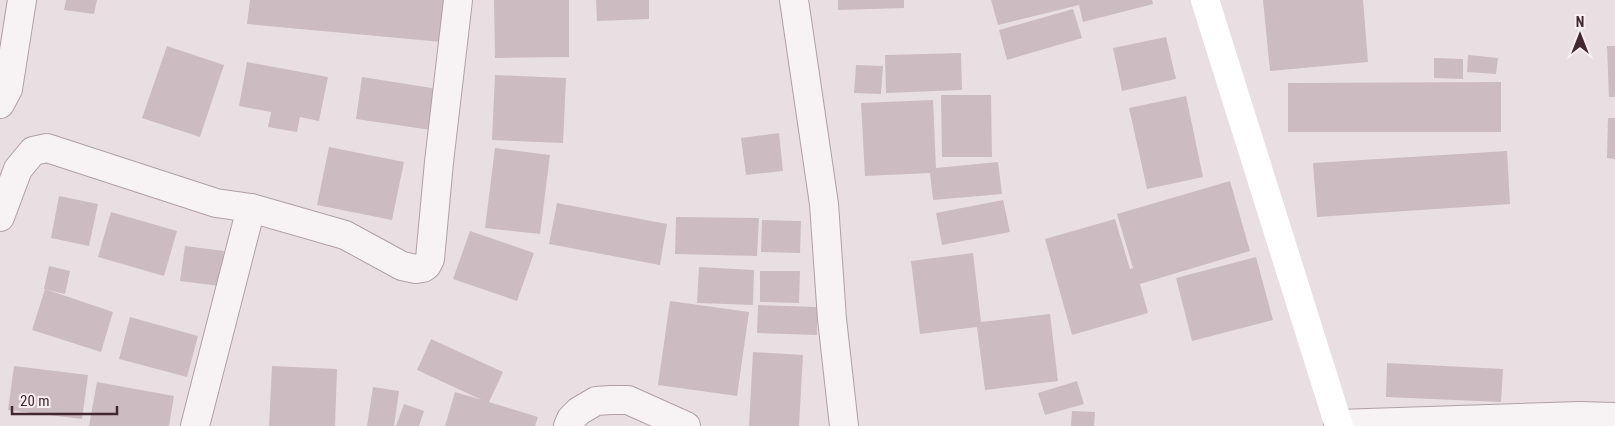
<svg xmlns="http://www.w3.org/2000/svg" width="1615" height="426" font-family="'Roboto Condensed',sans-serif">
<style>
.building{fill:#cdbbc2}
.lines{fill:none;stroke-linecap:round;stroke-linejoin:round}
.minor-casing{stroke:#b0a0a6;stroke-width:30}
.minor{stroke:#f7f2f4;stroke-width:28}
.secondary{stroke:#fff;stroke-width:28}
</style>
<rect width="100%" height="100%" fill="#e9dfe3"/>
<!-- building -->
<g class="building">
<path d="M 66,0 L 97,0 L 94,14 L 64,10 Z"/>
<path d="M 250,0 L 446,0 L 442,42 L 247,24 Z"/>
<path d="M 494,0 L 569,0 L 569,57 L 495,58 Z"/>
<path d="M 596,0 L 649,0 L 649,19 L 597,21 Z"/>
<path d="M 838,0 L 904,0 L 904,8 L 838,10 Z"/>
<path d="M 991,0 L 1152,0 L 1153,4 L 1083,22 L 1079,5 L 998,25 Z"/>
<path d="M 1263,0 L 1363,0 L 1368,62 L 1270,71 Z"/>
<path d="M 1073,9 L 1082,38 L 1007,60 L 999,30 Z"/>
<path d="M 1166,37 L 1176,79 L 1122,91 L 1113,48 Z"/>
<path d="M 167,46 L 224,65 L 200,137 L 142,118 Z"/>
<path d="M 1607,46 L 1615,46 L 1615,97 L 1609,97 Z"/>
<path d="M 961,53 L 962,90 L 886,93 L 885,55 Z"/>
<path d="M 1468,55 L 1498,58 L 1496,74 L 1467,72 Z"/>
<path d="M 1434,58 L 1463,59 L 1463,79 L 1434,78 Z"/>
<path d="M 247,62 L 328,77 L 319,121 L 300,117 L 297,132 L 268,127 L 271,112 L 239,106 Z"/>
<path d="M 856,65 L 883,66 L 881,94 L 854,93 Z"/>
<path d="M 495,75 L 566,78 L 563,143 L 492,140 Z"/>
<path d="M 362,77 L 438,89 L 431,130 L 356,119 Z"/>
<path d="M 1501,82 L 1501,132 L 1288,132 L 1288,83 Z"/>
<path d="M 941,95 L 991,95 L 992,157 L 942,157 Z"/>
<path d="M 1186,96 L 1203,177 L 1147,189 L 1129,108 Z"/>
<path d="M 933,100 L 936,168 L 998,162 L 1002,194 L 933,200 L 930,173 L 865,176 L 861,103 Z"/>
<path d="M 1608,118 L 1615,118 L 1615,159 L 1607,158 Z"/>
<path d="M 779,133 L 783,171 L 746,175 L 741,138 Z"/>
<path d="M 329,147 L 404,162 L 392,220 L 317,205 Z"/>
<path d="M 495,148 L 550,155 L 540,234 L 485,228 Z"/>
<path d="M 1507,151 L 1510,204 L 1317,217 L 1313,163 Z"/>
<path d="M 1230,181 L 1250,251 L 1140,284 L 1148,313 L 1072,335 L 1045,239 L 1115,219 L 1130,269 L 1133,268 L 1117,214 Z"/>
<path d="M 59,196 L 98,204 L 89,246 L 51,238 Z"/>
<path d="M 1003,200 L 1010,232 L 942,245 L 936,213 Z"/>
<path d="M 557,203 L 667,224 L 660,265 L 549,244 Z"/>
<path d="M 111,212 L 177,231 L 164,276 L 98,257 Z"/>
<path d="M 676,217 L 759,218 L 757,256 L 675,254 Z"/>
<path d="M 762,220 L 801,221 L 800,253 L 761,252 Z"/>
<path d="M 470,231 L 534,253 L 517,301 L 453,279 Z"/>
<path d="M 185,246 L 224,251 L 220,286 L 180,281 Z"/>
<path d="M 973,253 L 981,322 L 1050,314 L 1058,381 L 985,390 L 977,327 L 920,334 L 911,261 Z"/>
<path d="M 1256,257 L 1273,320 L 1192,341 L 1176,278 Z"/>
<path d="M 49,266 L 70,271 L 65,294 L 44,289 Z"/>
<path d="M 699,267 L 754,270 L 753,305 L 697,303 Z"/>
<path d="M 760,271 L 800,271 L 799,303 L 760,302 Z"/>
<path d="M 45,289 L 113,312 L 101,352 L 32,330 Z"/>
<path d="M 670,301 L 749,312 L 737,396 L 658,385 Z"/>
<path d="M 758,305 L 817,307 L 817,335 L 757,333 Z"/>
<path d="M 130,317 L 198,336 L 187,377 L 119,359 Z"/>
<path d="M 431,339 L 503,372 L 489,402 L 538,417 L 535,426 L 445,426 L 455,392 L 482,400 L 417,370 Z"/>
<path d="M 753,352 L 803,355 L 799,426 L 749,426 Z"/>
<path d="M 1387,363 L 1503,369 L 1501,402 L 1386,397 Z"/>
<path d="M 14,366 L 88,375 L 82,419 L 8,410 Z"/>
<path d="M 272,366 L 337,369 L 335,426 L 269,426 Z"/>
<path d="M 1077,381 L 1084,404 L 1045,415 L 1038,393 Z"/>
<path d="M 97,382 L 174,396 L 169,426 L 89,426 Z"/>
<path d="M 373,387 L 399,391 L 394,426 L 367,426 Z"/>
<path d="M 404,404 L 424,411 L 419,426 L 396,426 Z"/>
<path d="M 1072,411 L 1095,412 L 1094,426 L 1071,426 Z"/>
</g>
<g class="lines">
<!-- minor casing -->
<g class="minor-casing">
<g id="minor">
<path d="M 794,0 L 824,204 L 832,319 L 844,426"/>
<path d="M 0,104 L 8,89 L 22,0"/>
<path d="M 0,217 L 18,169 L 33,151 L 47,148 L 216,203 L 251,208 L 345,235 L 402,266 L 416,269 L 423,268 L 427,265 L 430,259 L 439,162 L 458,0"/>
<path d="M 1338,424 L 1580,416 L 1615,417"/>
<path d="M 195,426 L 251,208"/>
<path d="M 568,426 L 571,419 L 579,411 L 596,401 L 611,400 L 628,400 L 686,426"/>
</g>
</g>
<!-- minor -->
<use href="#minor" class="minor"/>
<!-- secondary -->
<path class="secondary" d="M 1205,0 L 1339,426"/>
</g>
<!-- north arrow -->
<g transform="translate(1580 35)" stroke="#f7eef2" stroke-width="4" paint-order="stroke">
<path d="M0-4L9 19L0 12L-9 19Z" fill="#422630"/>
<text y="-8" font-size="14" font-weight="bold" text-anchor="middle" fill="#422630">N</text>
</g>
<!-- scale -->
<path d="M12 406v8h105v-8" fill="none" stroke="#422630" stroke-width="2.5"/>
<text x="20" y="406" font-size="15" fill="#422630" stroke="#f7eef2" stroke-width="4" paint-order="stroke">20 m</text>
</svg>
